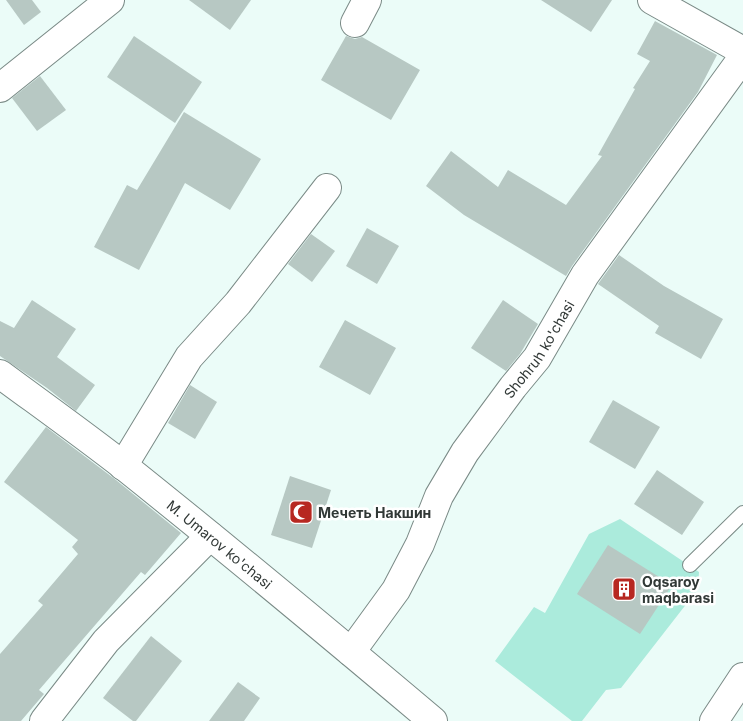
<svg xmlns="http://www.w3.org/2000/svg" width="743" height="721" font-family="Inter,sans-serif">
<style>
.green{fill:#abebdc}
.building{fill:#b7c8c3}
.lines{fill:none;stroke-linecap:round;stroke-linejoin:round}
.lane-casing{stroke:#7a8a86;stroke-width:16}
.street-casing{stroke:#7a8a86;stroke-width:30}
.lane{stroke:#fff;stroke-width:14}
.street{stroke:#fff;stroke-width:28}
.labels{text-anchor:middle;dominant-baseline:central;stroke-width:5;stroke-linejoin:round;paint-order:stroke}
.street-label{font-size:14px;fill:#313836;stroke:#fff}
.poi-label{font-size:14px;font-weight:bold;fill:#313836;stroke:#fff;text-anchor:start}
</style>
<rect width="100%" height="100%" fill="#ebfcf8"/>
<!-- green -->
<path class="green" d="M 620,519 L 699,572 L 698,589 L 621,688 L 606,690 L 582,721 L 572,721 L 495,661 L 534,607 L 545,613 L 589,534 Z"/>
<!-- building -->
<g class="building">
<path d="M 6,0 L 32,0 L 41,12 L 24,25 Z"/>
<path d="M 189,0 L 251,0 L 230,30 Z"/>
<path d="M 541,0 L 612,0 L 591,32 Z"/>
<path d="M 655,21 L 717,55 L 698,92 L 572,266 L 566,276 L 464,215 L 426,186 L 451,151 L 498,187 L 508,170 L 566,205 L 602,156 L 598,155 L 635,89 L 633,88 L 650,61 L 637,54 Z"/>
<path d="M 134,36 L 202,82 L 175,123 L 107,77 Z"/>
<path d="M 346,36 L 355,39 L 362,37 L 420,70 L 391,120 L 321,80 Z"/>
<path d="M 40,76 L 66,110 L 37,131 L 12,98 Z"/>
<path d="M 184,112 L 261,159 L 230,210 L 185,183 L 139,270 L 94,247 L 127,185 L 137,190 Z"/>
<path d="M 367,228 L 399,246 L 377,284 L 346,266 Z"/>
<path d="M 311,234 L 335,251 L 312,282 L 288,264 Z"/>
<path d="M 619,255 L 664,286 L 723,319 L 701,359 L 655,333 L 659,326 L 598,284 Z"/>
<path d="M 32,300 L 76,329 L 57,357 L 95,385 L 76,411 L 47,388 L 0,356 L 0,321 L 14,328 Z"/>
<path d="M 503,300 L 538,324 L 520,354 L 506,371 L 471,348 Z"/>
<path d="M 345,320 L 396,348 L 370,395 L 319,367 Z"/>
<path d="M 190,385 L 217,402 L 195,439 L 168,423 Z"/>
<path d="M 613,400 L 660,427 L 635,469 L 589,442 Z"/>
<path d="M 46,427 L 116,480 L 181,533 L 145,575 L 141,572 L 39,690 L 44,694 L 21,721 L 0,721 L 0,654 L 43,605 L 38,601 L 78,554 L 72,547 L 78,540 L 4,482 Z"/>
<path d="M 657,470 L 704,502 L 682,535 L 634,504 Z"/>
<path d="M 290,476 L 331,490 L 312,548 L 271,535 Z"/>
<path d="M 608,545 L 672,585 L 640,634 L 577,594 Z"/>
<path d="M 151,636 L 182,661 L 136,721 L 133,721 L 103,698 Z"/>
<path d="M 238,682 L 260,698 L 244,721 L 209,721 Z"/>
</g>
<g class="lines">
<!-- lane casing -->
<g class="lane-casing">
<path id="lane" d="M 690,565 L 743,513"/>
</g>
<!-- street casing -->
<g class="street-casing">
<g id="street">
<path d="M 652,0 L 743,51"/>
<path d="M 355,23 L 367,0"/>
<path d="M 0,88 L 110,0"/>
<path id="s1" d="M 0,374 C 42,405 84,435 125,467 C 229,550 331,635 433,721"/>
<path d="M 123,466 L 189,357 L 238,303 L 327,188"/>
<path id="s2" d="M 351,652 L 396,590 L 420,544 L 439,496 L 465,452 L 513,387 L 537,358 L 585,275 L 743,57"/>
<path d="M 44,721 L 106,641 L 210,536"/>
<path d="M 714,721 L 743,677"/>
</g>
</g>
<!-- lane -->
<use href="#lane" class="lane"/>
<!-- street -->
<use href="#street" class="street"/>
</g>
<!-- icons -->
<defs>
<g id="mosque-square" transform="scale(1.25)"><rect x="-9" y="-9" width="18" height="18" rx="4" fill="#b72821" stroke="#fff"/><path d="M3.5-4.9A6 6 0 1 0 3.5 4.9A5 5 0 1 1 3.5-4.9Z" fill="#fff"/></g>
<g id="building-square" transform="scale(1.25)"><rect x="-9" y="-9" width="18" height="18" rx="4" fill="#b72821" stroke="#fff"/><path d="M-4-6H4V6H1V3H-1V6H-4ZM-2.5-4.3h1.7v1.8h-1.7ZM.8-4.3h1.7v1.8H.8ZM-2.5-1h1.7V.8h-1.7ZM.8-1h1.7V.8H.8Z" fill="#fff"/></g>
</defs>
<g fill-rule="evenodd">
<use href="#mosque-square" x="301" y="512"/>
<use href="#building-square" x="624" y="589"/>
</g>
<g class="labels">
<!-- street labels -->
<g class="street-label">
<text stroke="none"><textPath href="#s2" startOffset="358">Shohruh ko'chasi</textPath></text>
<text stroke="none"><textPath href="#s1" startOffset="278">M. Umarov ko'chasi</textPath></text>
</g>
<!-- poi labels -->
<g class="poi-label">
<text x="318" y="512">Мечеть Накшин</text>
<text x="642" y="581">Oqsaroy<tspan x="642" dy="16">maqbarasi</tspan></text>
</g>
</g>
</svg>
